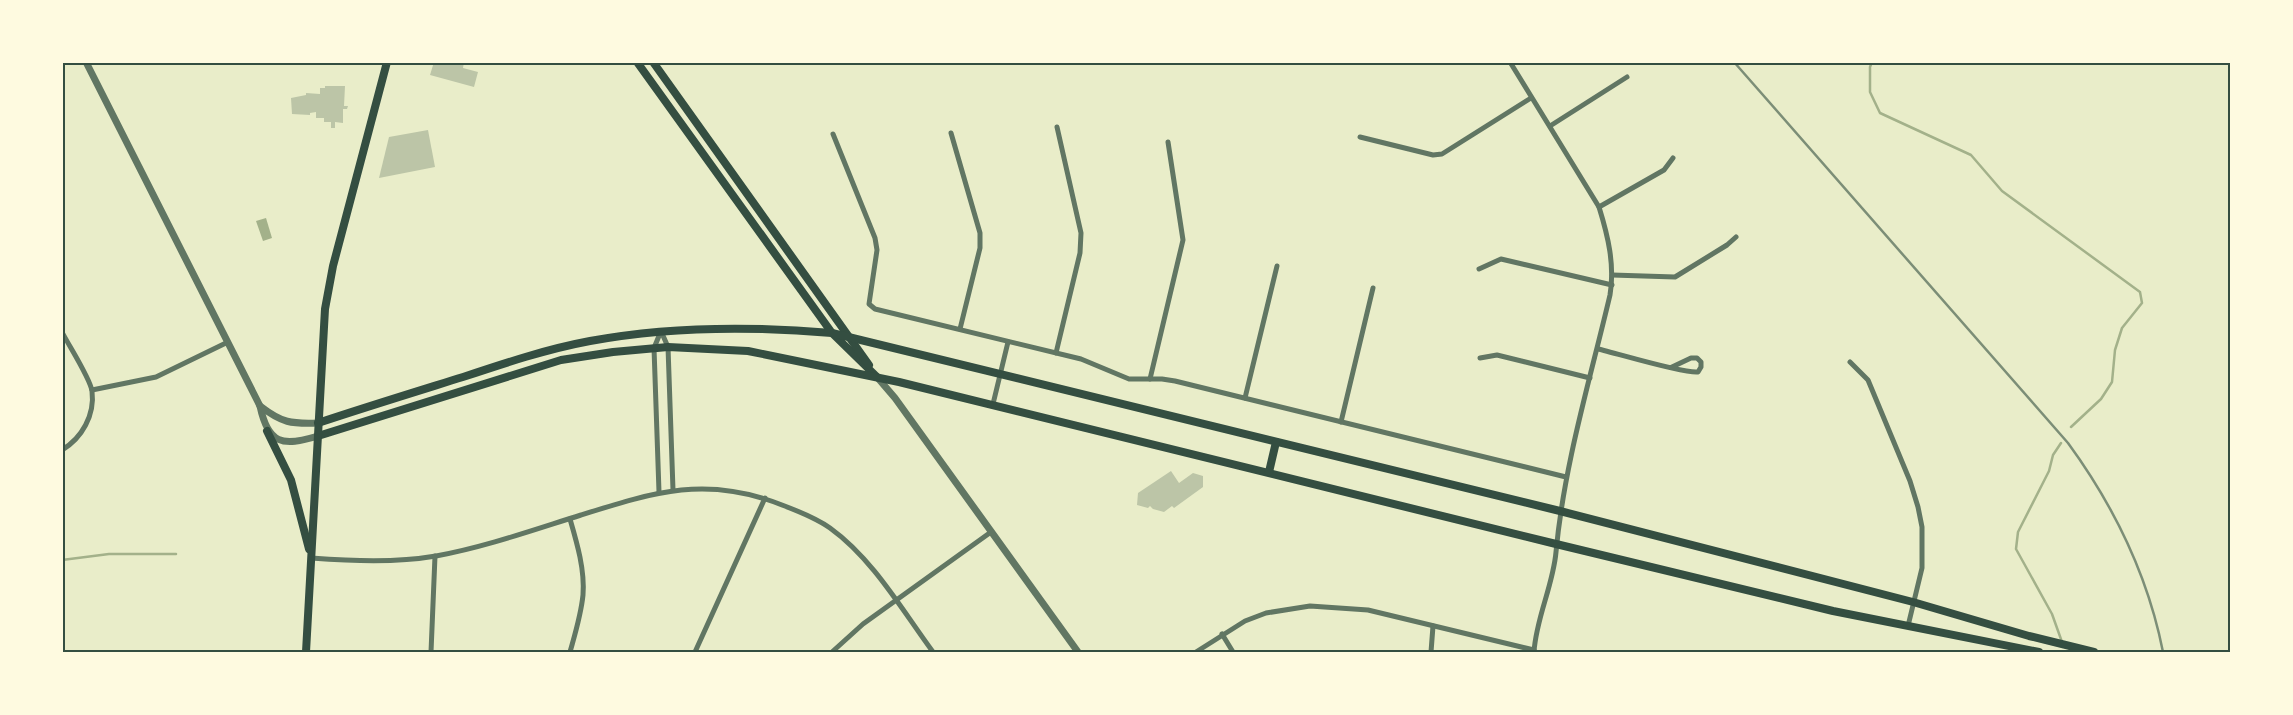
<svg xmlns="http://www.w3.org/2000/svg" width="2293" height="715" font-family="'Varela Round',sans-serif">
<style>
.water{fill:#a3b18a}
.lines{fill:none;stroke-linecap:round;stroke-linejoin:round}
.stream{stroke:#a3b18a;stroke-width:2.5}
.building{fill:#bcc5a7}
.minor{stroke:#617663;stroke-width:5}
.tertiary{stroke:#617663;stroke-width:7}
.secondary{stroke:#344e41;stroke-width:8}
.rail{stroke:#7c8e77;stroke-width:2.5}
.neatline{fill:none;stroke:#344e41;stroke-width:2}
</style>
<rect width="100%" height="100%" fill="#e9edc9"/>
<!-- water -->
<path class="water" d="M 266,218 L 272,238 L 263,241 L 256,221 Z"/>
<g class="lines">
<!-- stream -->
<g class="stream">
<path d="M 1872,62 L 1870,67 L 1870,92 L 1880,113 L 1971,155 L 2002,191 L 2140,292 L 2142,303 L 2122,328 L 2115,350 L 2112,382 L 2101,399 L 2071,427"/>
<path d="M 2061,443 L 2053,455 L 2049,471 L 2018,532 L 2016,549 L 2052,614 L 2062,642"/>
<path d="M 62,560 L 109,554 L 176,554"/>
</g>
</g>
<!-- building -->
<g class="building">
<path d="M 434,62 L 452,65 L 452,62 L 464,62 L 463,68 L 478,72 L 474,87 L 430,75 Z"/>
<path d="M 325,86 L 345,86 L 344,106 L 348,106 L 347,109 L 343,109 L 343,123 L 335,122 L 335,128 L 331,128 L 331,122 L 324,122 L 324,118 L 316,118 L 316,112 L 310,113 L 310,115 L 292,114 L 291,98 L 306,95 L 306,93 L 320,94 L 320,88 L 325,88 Z"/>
<path d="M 428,130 L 435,167 L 379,178 L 389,137 Z"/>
<path d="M 1171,471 L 1179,483 L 1193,473 L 1203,476 L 1203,487 L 1174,508 L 1172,506 L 1164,512 L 1153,509 L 1150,506 L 1148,508 L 1137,505 L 1138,493 Z"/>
</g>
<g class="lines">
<!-- minor -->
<g class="minor">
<path d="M 1510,62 L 1599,207 C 1608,236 1615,265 1610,295 C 1590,380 1564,465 1556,552 C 1553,586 1536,618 1534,652"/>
<path d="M 1550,126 L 1627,77"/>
<path d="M 951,133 L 980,233 L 980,248 L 960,329"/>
<path d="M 833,134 L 875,238 L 877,250 L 869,304 L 875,309 L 1081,359 L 1129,379 L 1162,379 L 1175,381 L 1566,477"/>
<path d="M 1360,137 L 1433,155 L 1442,154 L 1531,98"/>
<path d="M 1599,207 L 1664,170 L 1673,158"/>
<path d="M 1479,269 L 1501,259 L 1612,285"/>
<path d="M 1612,275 L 1675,277 L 1727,245 L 1736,237"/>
<path d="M 661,331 L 668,347 L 673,490"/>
<path d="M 62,332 C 69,346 90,378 92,391 C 95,415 82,438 62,450"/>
<path d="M 1598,349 C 1616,353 1684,374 1698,372 L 1701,367 L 1701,362 L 1697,358 L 1691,358 L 1672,367"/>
<path d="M 1056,353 L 1080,253 L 1081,233 L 1057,127"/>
<path d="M 1480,358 L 1497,355 L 1590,378"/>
<path d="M 1850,362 L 1868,380 L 1910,481 L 1918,507 L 1922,527 L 1922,568 L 1908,626"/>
<path d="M 1150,379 L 1183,240 L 1168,142"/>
<path d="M 92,390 L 156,377 L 228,342"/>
<path d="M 1245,398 L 1277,266"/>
<path d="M 993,404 L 1008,342"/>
<path d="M 1341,422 L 1373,288"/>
<path d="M 659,492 L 654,348 L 661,331"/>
<path d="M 311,558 C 352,561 395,563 436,556 C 485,547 533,530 581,515 C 654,492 707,475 782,505 C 798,511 816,518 830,528 C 873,559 902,610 933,652"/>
<path d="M 1222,634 L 1233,652"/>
<path d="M 431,652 L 435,556"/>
<path d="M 570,652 C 575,634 581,615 583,595 C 585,570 577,543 570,519"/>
<path d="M 695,652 L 765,498"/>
<path d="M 832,652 L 863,624 L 991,532"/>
<path d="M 1196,652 L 1245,621 L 1266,613 L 1310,606 L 1368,610 L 1534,650"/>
<path d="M 1431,652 L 1433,626"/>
</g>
<!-- tertiary -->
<g class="tertiary">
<path d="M 86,62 L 260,406 C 268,444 282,447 318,436"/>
<path d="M 877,377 L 895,398 L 1078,652"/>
<path d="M 260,406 C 282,423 291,424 318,423"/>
</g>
<!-- secondary -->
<g class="secondary">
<path d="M 637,62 L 832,333 L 877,377"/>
<path d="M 653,62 L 869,365"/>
<path d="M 318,423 C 366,407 415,392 463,377 C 505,363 547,349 590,341 C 671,326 750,326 832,333 L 1560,511 L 1913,602 L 2029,636 L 2094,652"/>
<path d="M 267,431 L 291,480 L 309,549"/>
<path d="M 318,436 L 561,360 L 613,352 L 668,347 L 748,351 L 899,382 L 1556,544 L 1833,611 L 2039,652"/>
<path d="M 1269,472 L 1276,442"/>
<path d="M 306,652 L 325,309 L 333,266 L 387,62"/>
</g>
<!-- rail -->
<path class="rail" d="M 1734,62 L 2068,443 C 2114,506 2148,576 2163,652"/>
</g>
<!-- border -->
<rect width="2293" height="715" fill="none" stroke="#fefae0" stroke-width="128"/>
<rect x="64" y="64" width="2165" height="587" class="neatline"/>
</svg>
